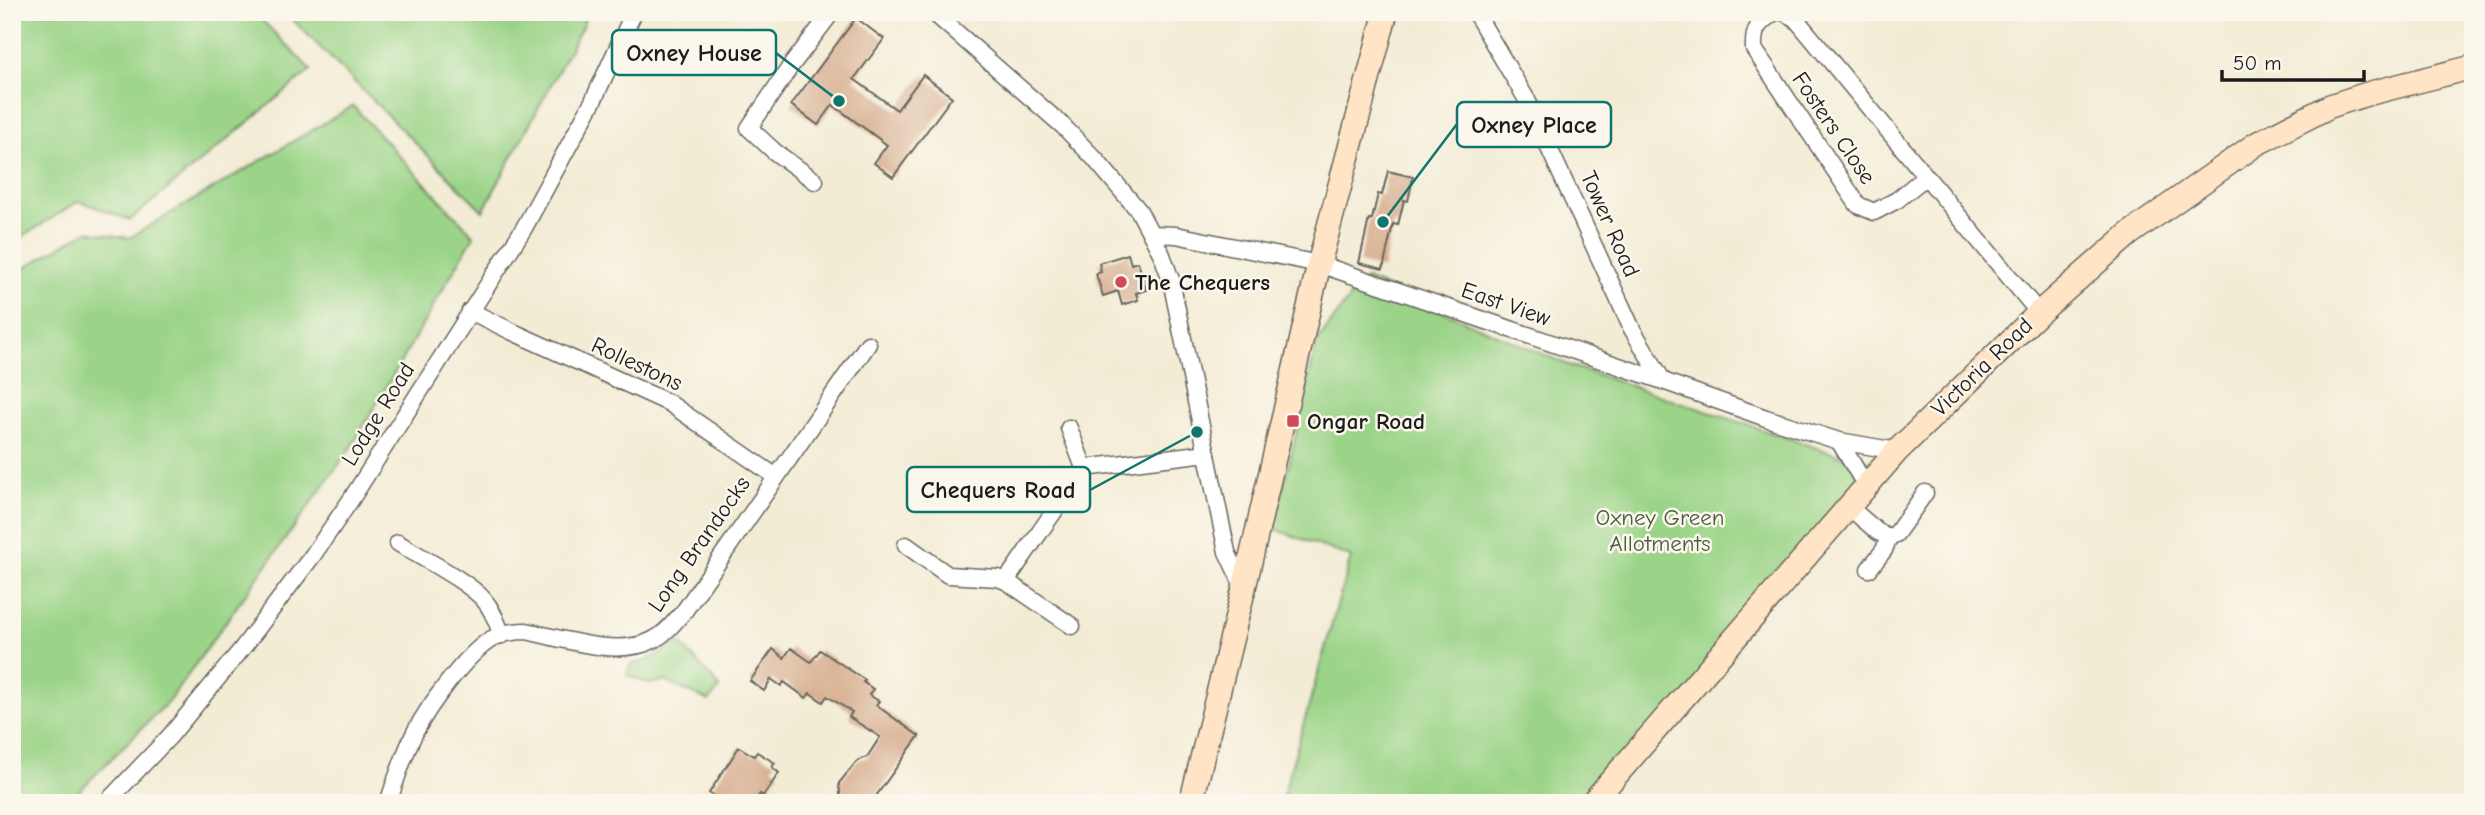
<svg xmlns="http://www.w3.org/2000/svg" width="2485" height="815" font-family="'Comic Neue',sans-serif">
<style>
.green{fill:#9bd488;stroke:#5c7852;stroke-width:2}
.building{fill:#d7af90}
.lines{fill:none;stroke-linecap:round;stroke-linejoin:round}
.street-casing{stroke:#67655d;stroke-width:19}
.secondary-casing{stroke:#67655d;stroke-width:26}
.street{stroke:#fff;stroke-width:16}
.secondary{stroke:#ffe4c6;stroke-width:23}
.poi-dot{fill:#d1495b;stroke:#fbf7ec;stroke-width:2.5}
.labels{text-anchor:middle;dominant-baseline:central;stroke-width:5;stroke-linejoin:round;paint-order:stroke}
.street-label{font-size:23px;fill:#1c1c1c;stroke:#fbf7ec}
.poi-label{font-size:23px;font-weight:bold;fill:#1c1c1c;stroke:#fbf7ec;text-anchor:start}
.park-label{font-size:23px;fill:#485c42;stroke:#fbf7ec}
.leader{fill:none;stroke:#0f766e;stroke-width:2.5}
.callout-dot{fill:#0f766e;stroke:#fbf7ec;stroke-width:2.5}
.callout{fill:#fbf7ec;stroke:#0f766e;stroke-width:2.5}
.callout-label{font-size:24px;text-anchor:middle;font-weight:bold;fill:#1c1c1c}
</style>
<rect width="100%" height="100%" fill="#fbf7ec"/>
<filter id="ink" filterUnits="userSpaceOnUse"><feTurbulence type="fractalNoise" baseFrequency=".0143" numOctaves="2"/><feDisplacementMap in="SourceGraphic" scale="14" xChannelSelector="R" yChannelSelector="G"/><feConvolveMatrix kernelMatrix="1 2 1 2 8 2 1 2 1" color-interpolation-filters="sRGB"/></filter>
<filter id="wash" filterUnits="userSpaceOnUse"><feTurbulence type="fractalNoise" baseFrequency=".00686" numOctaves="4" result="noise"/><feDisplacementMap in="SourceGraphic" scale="28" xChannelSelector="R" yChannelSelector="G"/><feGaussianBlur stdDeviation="1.57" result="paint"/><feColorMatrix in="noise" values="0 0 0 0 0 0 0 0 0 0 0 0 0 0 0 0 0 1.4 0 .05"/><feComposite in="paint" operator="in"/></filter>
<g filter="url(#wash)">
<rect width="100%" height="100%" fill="#f3ecd5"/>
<!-- green -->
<g class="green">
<path d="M 12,12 L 254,12 L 311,70 L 130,220 L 79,201 L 12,243 Z"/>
<path d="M 285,12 L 585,12 L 584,23 L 483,211 Z"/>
<path d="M 353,106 L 474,236 L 352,446 L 169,701 L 67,803 L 12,803 L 12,275 L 87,231 L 129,238 Z"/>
<path d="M 1366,279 L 1571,366 L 1862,463 L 1897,451 L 1592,803 L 1281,803 L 1351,557 L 1274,529 L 1317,342 L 1355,290 Z"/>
<path d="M 679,642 L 720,687 L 709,701 L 665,681 L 649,684 L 627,675 L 630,665 L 648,660 Z"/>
</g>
<g id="blocks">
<!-- building -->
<g class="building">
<path d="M 856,18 L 884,39 L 854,79 L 897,110 L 923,75 L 952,97 L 893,177 L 874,163 L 887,145 L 833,105 L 818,125 L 791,105 Z"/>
<path d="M 1388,171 L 1413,177 L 1408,201 L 1404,200 L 1398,225 L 1393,224 L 1383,269 L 1359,263 L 1369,219 L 1372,219 L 1378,194 L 1382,195 Z"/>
<path d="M 1128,254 L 1131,264 L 1138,262 L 1146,290 L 1136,293 L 1138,300 L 1122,305 L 1118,291 L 1103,296 L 1096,274 L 1101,272 L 1099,263 Z"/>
<path d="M 791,648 L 811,662 L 820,650 L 865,680 L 863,682 L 873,689 L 869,695 L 879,701 L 876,705 L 919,736 L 871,803 L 841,803 L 839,783 L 857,761 L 867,757 L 880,737 L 849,717 L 852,712 L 827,696 L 823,702 L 810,693 L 806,698 L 784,682 L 781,686 L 771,679 L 764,691 L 750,681 L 773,649 L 784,658 Z"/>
<path d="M 739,747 L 754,756 L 757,752 L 775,763 L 772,767 L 779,773 L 763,796 L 760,794 L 754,803 L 723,803 L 709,793 Z"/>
</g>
</g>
</g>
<g filter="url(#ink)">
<use href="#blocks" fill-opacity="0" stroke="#67655d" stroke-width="2"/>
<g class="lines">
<!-- street casing -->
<g class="street-casing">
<g id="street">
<path d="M 933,12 L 1063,126 L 1095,159 L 1139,211 L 1162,255 L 1171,280 L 1227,552 L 1244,588"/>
<path d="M 1475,12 L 1527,100 L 1632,329 L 1663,381"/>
<path d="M 1775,12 C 1758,23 1753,29 1754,49 L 1858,205 L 1874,212 L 1897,200 L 1925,177"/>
<path d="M 1783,12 L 1795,18 L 2039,313"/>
<path d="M 815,181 L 775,152 L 749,128 L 790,67 L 832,12"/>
<path d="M 1151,234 L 1176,235 L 1319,264 L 1663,381 L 1766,418 L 1839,441 L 1897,451"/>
<path d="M 470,311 L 513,332 L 669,403 L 775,476"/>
<path d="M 1069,428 L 1084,468 L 1006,581 L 1072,626"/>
<path d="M 1839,441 L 1866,486"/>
<path d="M 1084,468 L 1207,453"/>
<path d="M 1849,507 L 1878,532 L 1889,537 L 1896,534 L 1925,493"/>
<path d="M 398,543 C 420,557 469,582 484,600 C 493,610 497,623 502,635"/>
<path d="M 906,545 L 948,575 L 998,578 L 1006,581"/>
<path d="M 1869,569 L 1884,550 L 1889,537"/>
<path d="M 106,803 L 170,736 L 241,650 L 313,555 L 350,501 L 524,228 L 593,101 L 634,12"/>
<path d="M 388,803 C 396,779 404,754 415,732 C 429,705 465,656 490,640 C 501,633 514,631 526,631 C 564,639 618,658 653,640 C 666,634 675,621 685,610 L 868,344"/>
</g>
</g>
<!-- secondary casing -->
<g class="secondary-casing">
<g id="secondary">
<path d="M 1191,803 L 1244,588 L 1319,264 L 1386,12"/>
<path d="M 1592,803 L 1897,451 L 2039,313 L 2129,234 L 2256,144 L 2330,106 L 2367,94 L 2473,67"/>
</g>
</g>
<!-- street -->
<use href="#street" class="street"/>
<!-- secondary -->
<use href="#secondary" class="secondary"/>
</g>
</g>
<!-- markers -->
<g class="poi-dot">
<circle cx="1121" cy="282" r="7"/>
<rect x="1286" y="414" width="14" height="14" rx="3.5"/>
</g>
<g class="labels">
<!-- street labels -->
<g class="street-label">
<text transform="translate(1834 128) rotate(56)">Fosters Close</text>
<text transform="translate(1610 224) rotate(66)">Tower Road</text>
<text transform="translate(1506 304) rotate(19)">East View</text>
<text transform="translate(637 364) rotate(25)">Rollestons</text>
<text transform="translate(1982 367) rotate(-44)">Victoria Road</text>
<text transform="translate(378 414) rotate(-58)">Lodge Road</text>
<text transform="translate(699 544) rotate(-55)">Long Brandocks</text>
</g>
<!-- poi labels -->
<g class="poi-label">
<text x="1135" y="282">The Chequers</text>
<text x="1307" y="421">Ongar Road</text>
</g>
<!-- park labels -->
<g class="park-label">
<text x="1660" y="517">Oxney Green<tspan x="1660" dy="26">Allotments</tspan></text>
</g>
</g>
<!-- callouts -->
<path class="leader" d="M839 101L776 53M1383 222L1457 124M1197 432L1090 490"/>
<g class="callout-dot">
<circle cx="839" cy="101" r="7"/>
<circle cx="1383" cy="222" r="7"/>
<circle cx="1197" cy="432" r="7"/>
</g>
<g class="callout">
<rect x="612" y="30" width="164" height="45" rx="7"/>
<rect x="1457" y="102" width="154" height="45" rx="7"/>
<rect x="907" y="467" width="183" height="45" rx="7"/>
</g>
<g class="callout-label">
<text x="694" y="61">Oxney House</text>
<text x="1534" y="133">Oxney Place</text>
<text x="998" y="498">Chequers Road</text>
</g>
<!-- margin -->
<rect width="2485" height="815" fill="none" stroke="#fbf7ec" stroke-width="42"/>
<!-- scale -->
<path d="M2222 70v10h142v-10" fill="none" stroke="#1c1c1c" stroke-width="3.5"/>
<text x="2233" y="70" font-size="21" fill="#1c1c1c" stroke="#fbf7ec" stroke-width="5" paint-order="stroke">50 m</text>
</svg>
